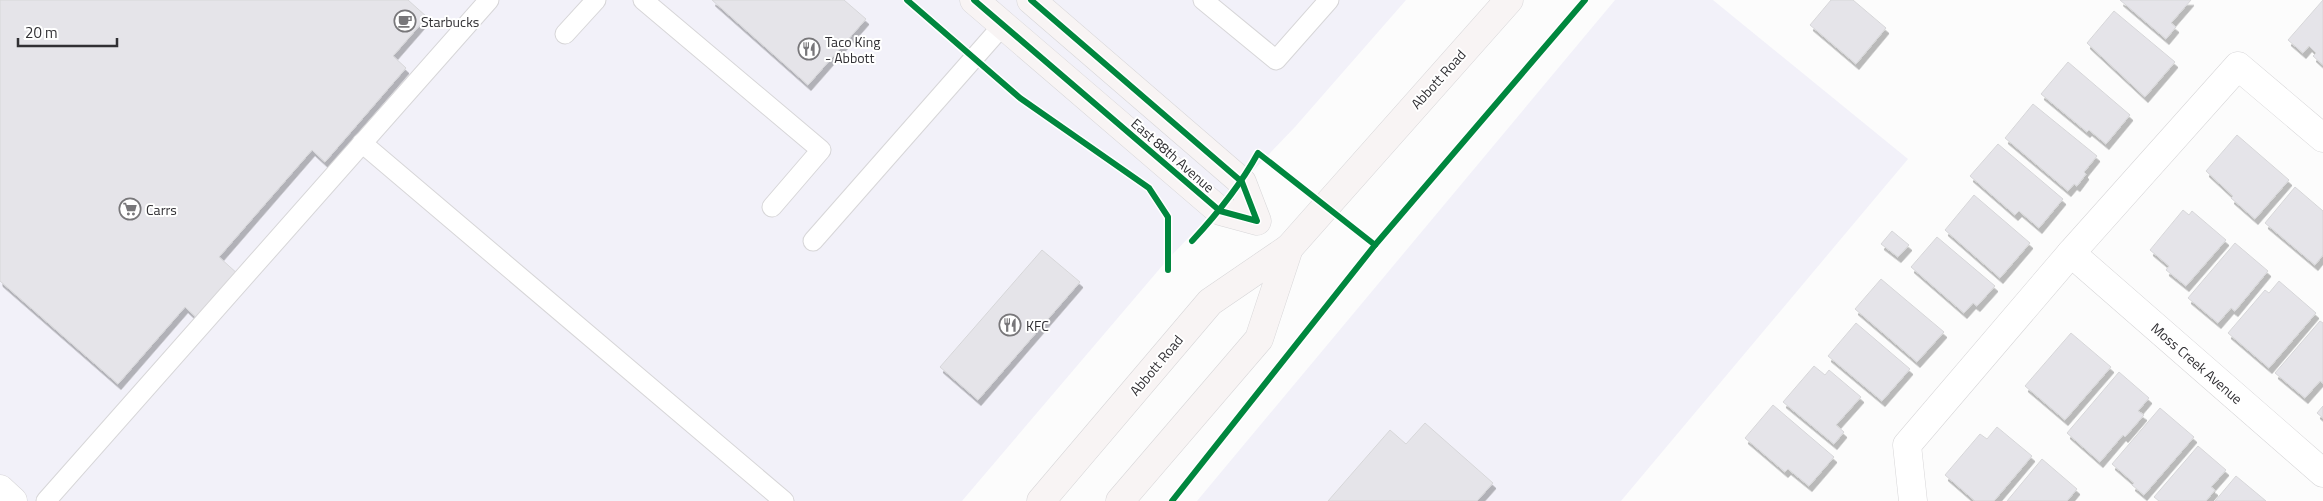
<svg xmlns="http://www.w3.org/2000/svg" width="2323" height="501" font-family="'Titillium Web',sans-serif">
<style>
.built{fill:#f2f1f9}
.building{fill:#e5e4e9;stroke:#d7d7d9;filter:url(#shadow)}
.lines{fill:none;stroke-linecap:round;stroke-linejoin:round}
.lane-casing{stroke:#d7d6d8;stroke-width:21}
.street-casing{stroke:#d7d6d8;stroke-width:29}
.secondary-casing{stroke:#d7d6d8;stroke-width:29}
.lane{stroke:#fff;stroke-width:19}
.street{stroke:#fff;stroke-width:28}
.secondary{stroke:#f8f4f4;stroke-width:28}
.cycleway-casing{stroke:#fff;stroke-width:9}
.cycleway{stroke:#00873e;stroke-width:6}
.labels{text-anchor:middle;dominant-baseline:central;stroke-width:4;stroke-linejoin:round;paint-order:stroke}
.poi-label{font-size:14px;fill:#313034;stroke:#fff;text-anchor:start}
.street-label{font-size:14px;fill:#313034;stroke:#fff}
</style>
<defs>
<filter id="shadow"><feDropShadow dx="3" dy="5.5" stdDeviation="0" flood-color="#0004"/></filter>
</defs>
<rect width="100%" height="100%" fill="#fcfcfc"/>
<!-- built -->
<g class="built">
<path d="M 0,0 L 1406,0 L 1295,127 L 1168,259 L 962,501 L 0,501 Z"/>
<path d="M 1615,0 L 1713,0 L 1908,159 L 1621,501 L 1197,501 Z"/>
</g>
<!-- building -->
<g class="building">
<path d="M 0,0 L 408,0 L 427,17 L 393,56 L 406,68 L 325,162 L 312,150 L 219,257 L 239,275 L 199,320 L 185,307 L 118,384 L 0,281 Z"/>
<path d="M 712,0 L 844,0 L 866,19 L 808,85 Z"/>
<path d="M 1831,0 L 1853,0 L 1886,28 L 1856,64 L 1810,25 Z"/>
<path d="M 2120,0 L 2191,0 L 2171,23 L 2176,27 L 2166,39 Z"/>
<path d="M 2323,0 L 2323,65 L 2313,56 L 2316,53 L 2309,46 L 2303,53 L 2288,40 Z"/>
<path d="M 2114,11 L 2175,62 L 2145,97 L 2087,43 Z"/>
<path d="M 2068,62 L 2130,115 L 2106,144 L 2089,130 L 2087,132 L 2041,94 Z"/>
<path d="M 2033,104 L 2097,156 L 2084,172 L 2086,174 L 2077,186 L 2074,184 L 2068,191 L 2005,138 Z"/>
<path d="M 2237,135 L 2289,180 L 2255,219 L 2231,198 L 2233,196 L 2206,171 Z"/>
<path d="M 1998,144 L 2063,199 L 2039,228 L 2019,211 L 2015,215 L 1970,176 Z"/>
<path d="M 2295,187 L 2323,211 L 2323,255 L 2315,265 L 2265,223 Z"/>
<path d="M 1974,195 L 2030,243 L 2000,278 L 1945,230 Z"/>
<path d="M 2183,210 L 2189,215 L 2192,211 L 2226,240 L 2186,286 L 2166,270 L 2169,266 L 2150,250 Z"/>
<path d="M 1892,231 L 1909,245 L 1898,257 L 1881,244 Z"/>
<path d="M 1937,237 L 1995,286 L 1977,306 L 1973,303 L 1964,313 L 1911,267 Z"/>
<path d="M 2235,243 L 2268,271 L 2235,311 L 2231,308 L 2218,323 L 2188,298 Z"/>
<path d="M 1042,250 L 1080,282 L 978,400 L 940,367 Z"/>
<path d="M 1881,279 L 1944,332 L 1917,362 L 1855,309 Z"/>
<path d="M 2279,281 L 2316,313 L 2269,368 L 2228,333 L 2265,290 L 2269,293 Z"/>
<path d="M 2320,321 L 2323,323 L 2323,383 L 2320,381 L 2305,398 L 2275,373 Z"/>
<path d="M 1856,323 L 1910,369 L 1882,401 L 1828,356 Z"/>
<path d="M 2071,333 L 2111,367 L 2065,420 L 2025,386 Z"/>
<path d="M 1814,366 L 1825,375 L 1829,370 L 1861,397 L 1836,425 L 1844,432 L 1834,444 L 1783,402 Z"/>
<path d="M 2119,372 L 2149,398 L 2138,411 L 2144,415 L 2125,437 L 2123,435 L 2100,462 L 2067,433 Z"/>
<path d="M 1773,405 L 1834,457 L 1809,486 L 1788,469 L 1785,472 L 1745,438 Z"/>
<path d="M 2323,406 L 2323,418 L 2317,413 Z"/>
<path d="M 2160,408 L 2194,437 L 2144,495 L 2132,485 L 2134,483 L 2112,464 Z"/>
<path d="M 1425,423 L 1493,483 L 1477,501 L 1328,501 L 1390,430 L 1406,444 Z"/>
<path d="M 1997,427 L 2032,456 L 1994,501 L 1975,501 L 1945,475 L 1980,434 L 1987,439 Z"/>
<path d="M 2198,446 L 2226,470 L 2211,487 L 2215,490 L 2206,501 L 2159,501 L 2154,497 Z"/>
<path d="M 2042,459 L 2077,489 L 2067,501 L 2007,501 Z"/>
<path d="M 2236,476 L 2266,501 L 2215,501 Z"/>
</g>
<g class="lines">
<!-- lane casing -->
<g class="lane-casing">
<g id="lane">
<path d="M 643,0 L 821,150 L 772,207"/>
<path d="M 1203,0 L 1276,60 L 1329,0"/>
<path d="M 565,34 L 596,0"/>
<path d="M 362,143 L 784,501"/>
<path d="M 813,241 L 1003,25"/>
<path d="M 46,501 L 489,0"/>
</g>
</g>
<!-- street casing -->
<g class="street-casing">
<g id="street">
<path d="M 2071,253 L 2323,473"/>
<path d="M 0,489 L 13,501"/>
<path d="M 1913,501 L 1907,445 L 2071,253 L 2238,66 L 2323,138"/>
</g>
</g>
<!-- secondary casing -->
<g class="secondary-casing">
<g id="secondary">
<path d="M 974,0 L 1220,211 L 1257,221 L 1242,182 L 1031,0"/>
<path d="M 1041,501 L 1210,302 L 1289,248 L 1509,0"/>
<path d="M 1120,501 L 1259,339 L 1289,248"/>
</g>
</g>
<!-- lane -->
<use href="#lane" class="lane"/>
<!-- street -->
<use href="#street" class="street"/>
<!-- secondary -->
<use href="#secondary" class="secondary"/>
<!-- cycleway casing -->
<g class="cycleway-casing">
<g id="cycleway">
<path d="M 907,0 L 1020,98 L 1149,188 L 1168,217 L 1168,270"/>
<path d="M 974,0 L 1220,211 L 1257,221 L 1242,182 L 1031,0"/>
<path d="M 1192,241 C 1218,213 1240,186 1258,153 L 1375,245"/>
<path d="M 1172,501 L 1375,245 L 1585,0"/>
</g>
</g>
<!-- cycleway -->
<use href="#cycleway" class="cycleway"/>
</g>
<!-- icons -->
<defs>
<g id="cafe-ring" transform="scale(1.125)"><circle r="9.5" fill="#fff" stroke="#78777a" stroke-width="1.5"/><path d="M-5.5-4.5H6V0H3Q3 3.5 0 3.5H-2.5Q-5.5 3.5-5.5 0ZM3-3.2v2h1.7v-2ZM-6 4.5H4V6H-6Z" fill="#78777a"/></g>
<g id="restaurant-ring" transform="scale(1.125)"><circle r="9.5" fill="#fff" stroke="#78777a" stroke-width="1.5"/><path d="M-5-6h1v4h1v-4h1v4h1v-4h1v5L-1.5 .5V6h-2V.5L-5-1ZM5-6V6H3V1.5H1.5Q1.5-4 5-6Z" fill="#78777a"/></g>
<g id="supermarket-ring" transform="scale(1.125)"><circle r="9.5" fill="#fff" stroke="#78777a" stroke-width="1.5"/><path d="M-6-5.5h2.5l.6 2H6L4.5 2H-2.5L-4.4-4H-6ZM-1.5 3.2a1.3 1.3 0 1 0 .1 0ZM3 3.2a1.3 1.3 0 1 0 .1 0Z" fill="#78777a"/></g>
</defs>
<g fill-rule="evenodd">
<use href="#cafe-ring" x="405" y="21"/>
<use href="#restaurant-ring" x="809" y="49"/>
<use href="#supermarket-ring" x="130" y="209"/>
<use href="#restaurant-ring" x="1010" y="325"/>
</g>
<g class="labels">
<!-- poi labels -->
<g class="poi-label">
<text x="421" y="21">Starbucks</text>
<text x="825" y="41">Taco King<tspan x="825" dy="16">- Abbott</tspan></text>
<text x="146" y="209">Carrs</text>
<text x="1026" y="325">KFC</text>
</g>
<!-- street labels -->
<g class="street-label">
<text transform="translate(1438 79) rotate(-48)">Abbott Road</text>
<text transform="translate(1173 155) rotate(41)">East 88th Avenue</text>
<text transform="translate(2197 363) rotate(41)">Moss Creek Avenue</text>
<text transform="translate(1156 365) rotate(-50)">Abbott Road</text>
</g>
</g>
<!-- scale -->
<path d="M18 38v8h99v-8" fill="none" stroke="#313034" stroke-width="2.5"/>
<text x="25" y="38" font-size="15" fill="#313034" stroke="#ffffff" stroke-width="4" paint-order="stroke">20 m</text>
</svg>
